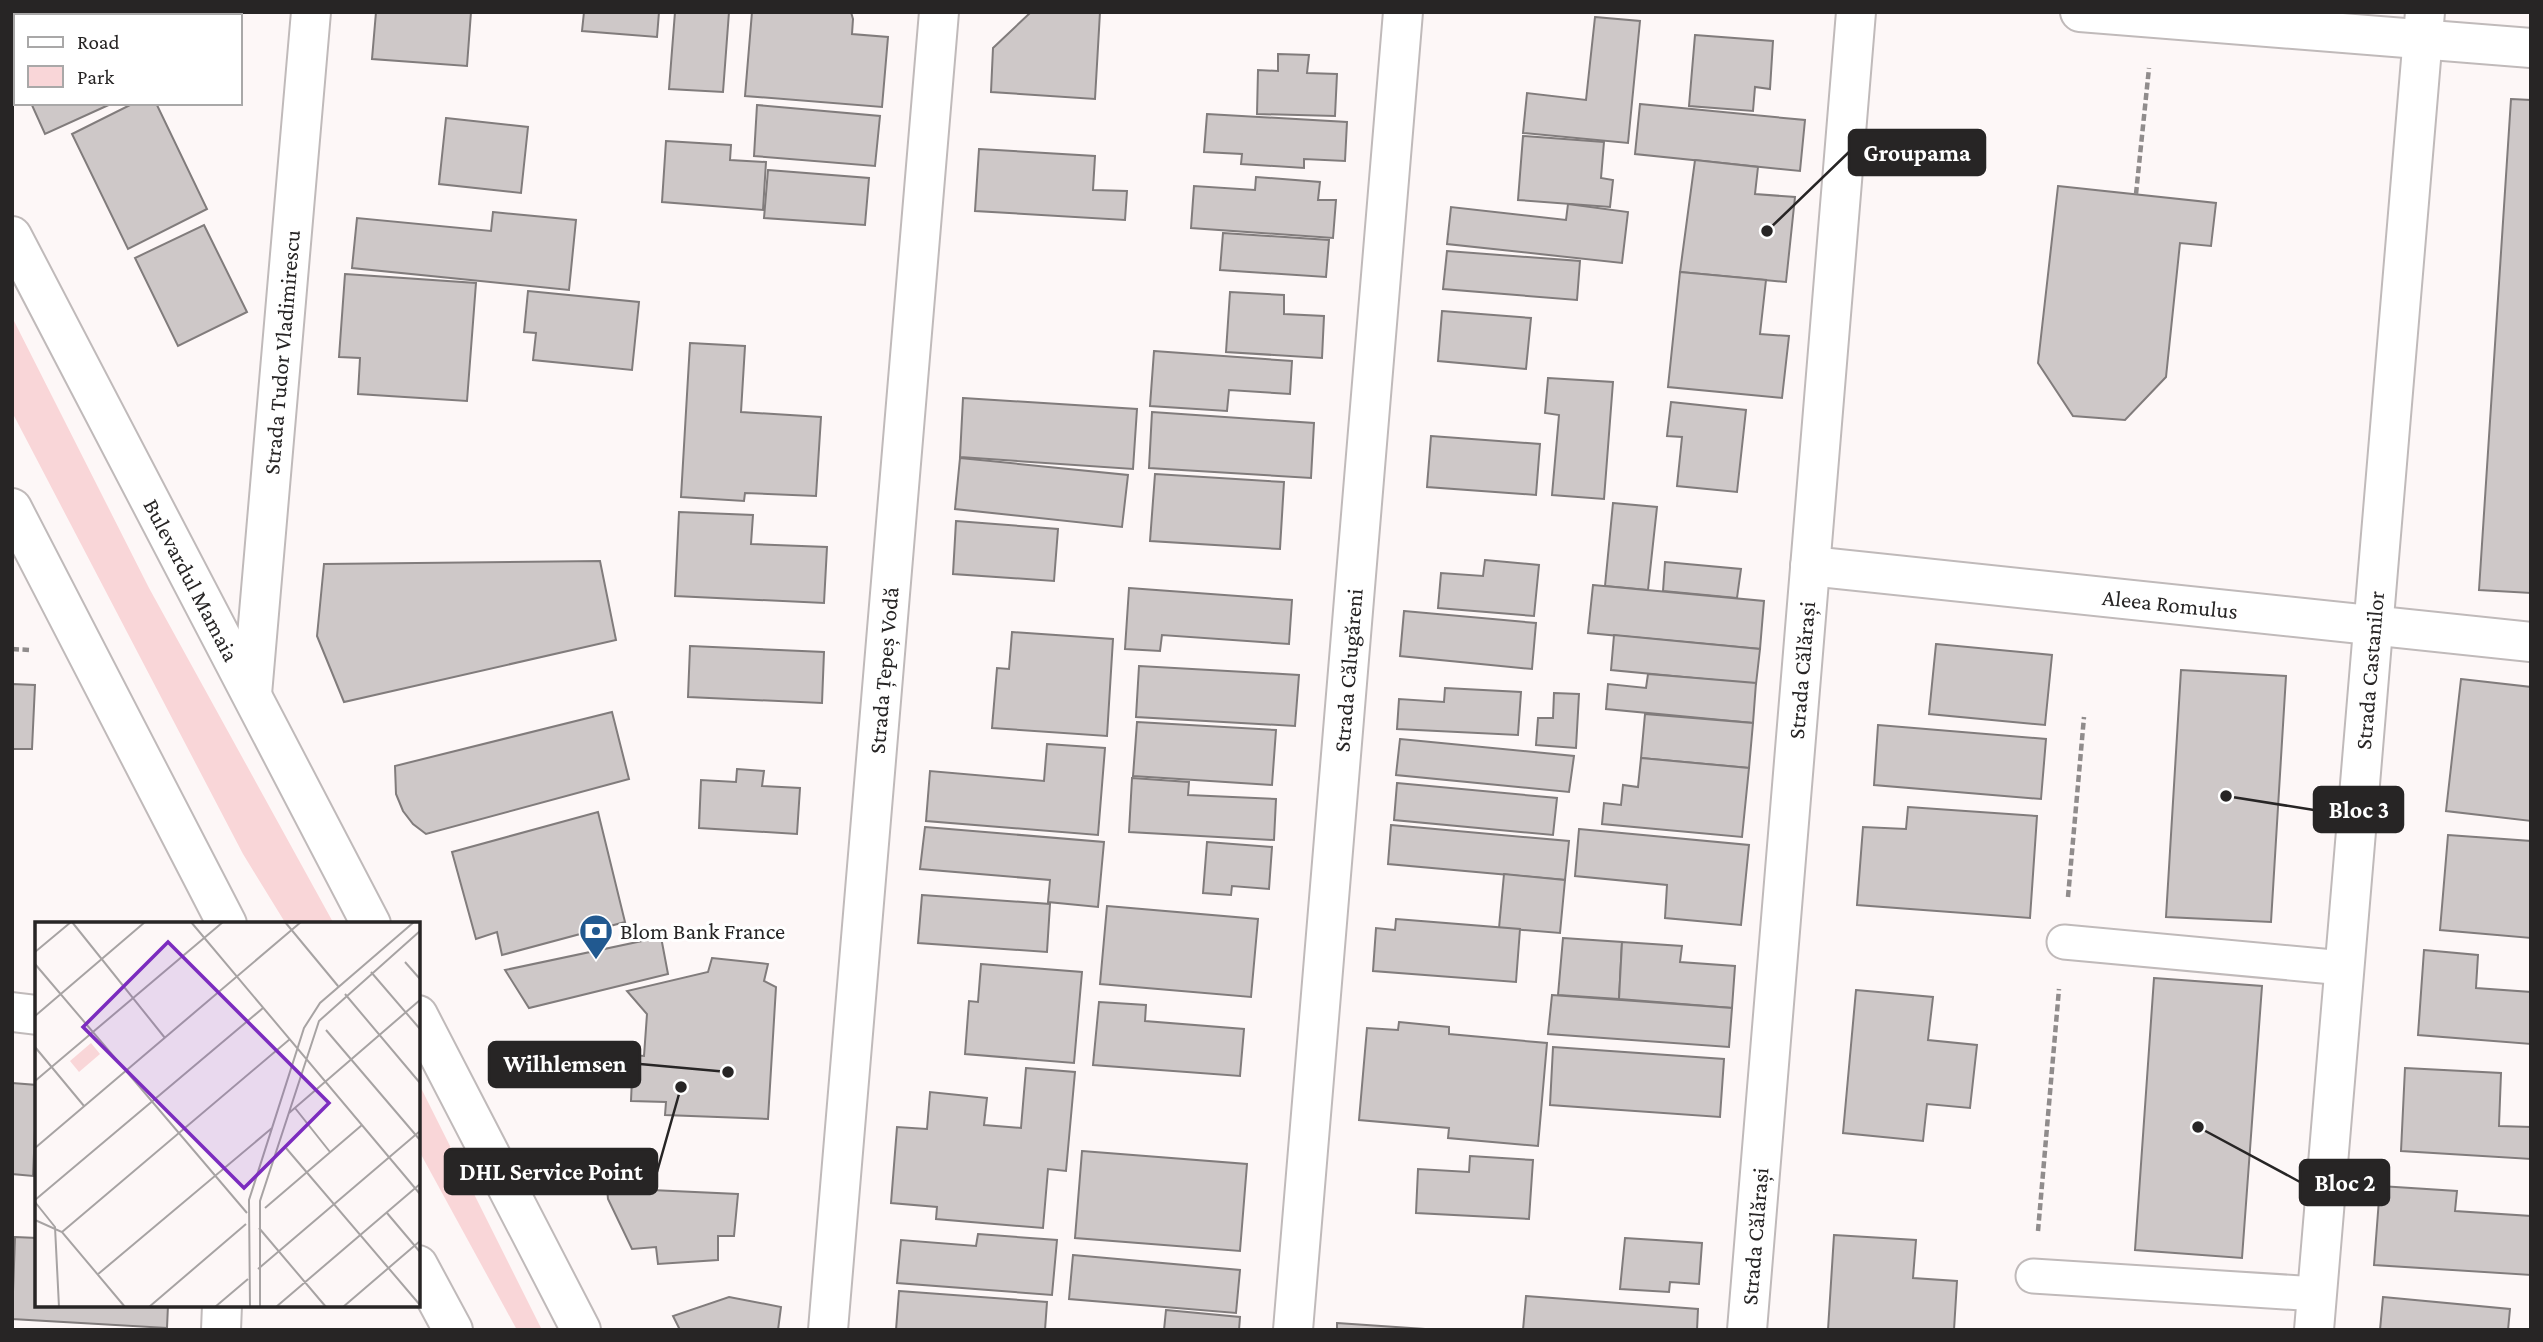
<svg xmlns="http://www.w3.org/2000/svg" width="2543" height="1342" font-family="'Crimson Pro',serif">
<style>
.green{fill:#f9d6d8}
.building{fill:#cec8c8;stroke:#817c7c;stroke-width:2}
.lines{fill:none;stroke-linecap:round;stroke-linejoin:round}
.service-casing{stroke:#c0baba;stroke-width:37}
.minor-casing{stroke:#c0baba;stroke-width:42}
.secondary-casing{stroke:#c0baba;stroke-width:42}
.path{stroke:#908c8c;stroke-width:4.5;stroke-dasharray:7 3.5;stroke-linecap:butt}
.service{stroke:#fff;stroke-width:33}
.minor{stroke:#fff;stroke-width:38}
.secondary{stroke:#fff;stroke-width:38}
.labels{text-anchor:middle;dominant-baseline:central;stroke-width:6;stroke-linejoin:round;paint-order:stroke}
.street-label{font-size:23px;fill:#272525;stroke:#fff}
.poi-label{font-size:23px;fill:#272525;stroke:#fff;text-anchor:start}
.inset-road{fill:none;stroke:#a7a3a3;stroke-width:2}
.view{fill:#7b2cbf;fill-opacity:0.15;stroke:#7b2cbf;stroke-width:3.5}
.inset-edge{fill:none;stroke:#272525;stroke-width:3.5}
.leader{fill:none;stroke:#272525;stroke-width:2.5}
.callout-dot{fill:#272525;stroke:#fff;stroke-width:2.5}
.callout{fill:#272525;stroke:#272525;stroke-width:2.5}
.callout-label{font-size:24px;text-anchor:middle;font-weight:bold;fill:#fff}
</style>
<rect width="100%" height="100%" fill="#fdf7f7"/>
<!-- green -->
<g class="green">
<path d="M 12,317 L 149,588 L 334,924 L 286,924 L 243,854 L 12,412 Z"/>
<path d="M 418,1082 L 542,1330 L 517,1330 L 418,1149 Z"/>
</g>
<!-- building -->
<g class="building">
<path d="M 376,12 L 471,12 L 467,66 L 372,59 Z"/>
<path d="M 584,12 L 659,12 L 657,37 L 582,31 Z"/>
<path d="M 675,12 L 729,12 L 723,92 L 669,89 Z"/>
<path d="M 752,12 L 851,12 L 853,19 L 852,34 L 888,37 L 882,107 L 745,96 Z"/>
<path d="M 1031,12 L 1100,12 L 1095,99 L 991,92 L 993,48 Z"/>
<path d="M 1595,17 L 1640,21 L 1628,143 L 1523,133 L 1527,93 L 1586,100 Z"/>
<path d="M 1695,35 L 1773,41 L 1770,89 L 1755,87 L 1753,111 L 1689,106 Z"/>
<path d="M 1278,54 L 1309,55 L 1307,73 L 1337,74 L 1335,116 L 1257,114 L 1258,70 L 1278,71 Z"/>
<path d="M 2511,99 L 2531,100 L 2531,593 L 2479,590 Z"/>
<path d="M 31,103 L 113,103 L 45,134 Z"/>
<path d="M 134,103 L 156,103 L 207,209 L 128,249 L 72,134 Z"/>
<path d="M 1640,104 L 1805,120 L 1800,171 L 1635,154 Z"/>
<path d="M 757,105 L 880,116 L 875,166 L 754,156 Z"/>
<path d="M 1207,114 L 1347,122 L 1345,161 L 1304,159 L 1304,168 L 1241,164 L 1242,154 L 1204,152 Z"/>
<path d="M 446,118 L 528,127 L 521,193 L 439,184 Z"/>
<path d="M 1523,136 L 1604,142 L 1601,178 L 1613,180 L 1610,207 L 1518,200 Z"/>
<path d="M 666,141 L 731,145 L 730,160 L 766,162 L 763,210 L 662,202 Z"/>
<path d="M 979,149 L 1095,156 L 1093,190 L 1127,191 L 1125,220 L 975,211 Z"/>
<path d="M 1695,160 L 1758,167 L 1755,194 L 1795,197 L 1786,282 L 1680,272 Z"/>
<path d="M 768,170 L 869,178 L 865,225 L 764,218 Z"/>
<path d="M 1256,177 L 1320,182 L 1318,200 L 1336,200 L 1333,238 L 1191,228 L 1194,186 L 1255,190 Z"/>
<path d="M 2058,186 L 2216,203 L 2211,246 L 2180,243 L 2166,377 L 2125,420 L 2073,416 L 2038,363 Z"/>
<path d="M 1568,204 L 1628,212 L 1622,263 L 1447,244 L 1451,207 L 1566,220 Z"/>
<path d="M 493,212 L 576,220 L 569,290 L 352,268 L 357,218 L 491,231 Z"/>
<path d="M 204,225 L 247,312 L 178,346 L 135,258 Z"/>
<path d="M 1223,233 L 1329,240 L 1326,277 L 1220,270 Z"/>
<path d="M 1447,251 L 1580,261 L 1577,300 L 1443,289 Z"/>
<path d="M 1680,272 L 1766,280 L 1760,334 L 1789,336 L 1782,398 L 1668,387 Z"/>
<path d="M 345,274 L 476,283 L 467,401 L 358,394 L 360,358 L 339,357 Z"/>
<path d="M 528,291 L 639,302 L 632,370 L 533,360 L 536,333 L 524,332 Z"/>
<path d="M 1230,292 L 1284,295 L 1284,314 L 1324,316 L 1322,358 L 1226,352 Z"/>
<path d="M 1442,311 L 1531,318 L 1526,369 L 1438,361 Z"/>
<path d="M 690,343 L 745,346 L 741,412 L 821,417 L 816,496 L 745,493 L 744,501 L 681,497 Z"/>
<path d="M 1154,351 L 1292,361 L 1290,394 L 1229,390 L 1227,411 L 1150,406 Z"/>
<path d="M 1548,378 L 1613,382 L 1604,499 L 1552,495 L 1559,415 L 1545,413 Z"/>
<path d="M 963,398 L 1137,409 L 1133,469 L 960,457 Z"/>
<path d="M 1671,402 L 1746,410 L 1737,492 L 1677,486 L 1682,437 L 1667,436 Z"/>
<path d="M 1152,412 L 1314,423 L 1311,478 L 1149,468 Z"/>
<path d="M 1431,436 L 1540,444 L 1536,495 L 1427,487 Z"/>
<path d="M 960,458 L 1128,475 L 1122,527 L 955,509 Z"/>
<path d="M 1155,474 L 1284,482 L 1280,549 L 1150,541 Z"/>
<path d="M 1613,503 L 1657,507 L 1648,590 L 1605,586 Z"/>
<path d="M 679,512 L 753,515 L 751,544 L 827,547 L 824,603 L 675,596 Z"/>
<path d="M 956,521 L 1058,529 L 1054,581 L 953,574 Z"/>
<path d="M 1485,560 L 1539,565 L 1534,616 L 1438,608 L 1441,573 L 1483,576 Z"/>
<path d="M 600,561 L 616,640 L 344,702 L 317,636 L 324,564 Z"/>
<path d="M 1665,562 L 1741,569 L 1737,598 L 1663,591 Z"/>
<path d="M 1593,585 L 1764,601 L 1760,649 L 1588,633 Z"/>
<path d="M 1129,588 L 1292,600 L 1289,644 L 1162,635 L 1160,651 L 1125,649 Z"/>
<path d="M 1404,611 L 1536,623 L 1532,669 L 1400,656 Z"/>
<path d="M 1012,632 L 1113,639 L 1107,736 L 992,728 L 997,668 L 1009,669 Z"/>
<path d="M 1614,635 L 1760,649 L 1756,684 L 1611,670 Z"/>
<path d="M 1936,644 L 2052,655 L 2045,725 L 1929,714 Z"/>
<path d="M 690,646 L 824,652 L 822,703 L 688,697 Z"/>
<path d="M 1139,666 L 1299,675 L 1295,726 L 1136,717 Z"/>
<path d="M 2181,670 L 2286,676 L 2271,922 L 2166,917 Z"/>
<path d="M 1648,674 L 1756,683 L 1753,723 L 1606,709 L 1608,684 L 1646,688 Z"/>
<path d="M 2461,679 L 2531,687 L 2531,821 L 2446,811 Z"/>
<path d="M 12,684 L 35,685 L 32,749 L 12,749 Z"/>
<path d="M 1445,688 L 1521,692 L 1518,735 L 1397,729 L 1399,699 L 1444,702 Z"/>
<path d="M 1554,693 L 1579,694 L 1576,748 L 1536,745 L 1538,718 L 1553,718 Z"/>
<path d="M 612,712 L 629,779 L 426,834 L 413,824 L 403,811 L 396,794 L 395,766 Z"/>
<path d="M 1645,714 L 1753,723 L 1749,768 L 1641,758 Z"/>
<path d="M 1137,722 L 1276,730 L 1272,785 L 1133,776 Z"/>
<path d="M 1878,725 L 2046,739 L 2041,799 L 1874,785 Z"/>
<path d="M 1400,739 L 1574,756 L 1569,792 L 1396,775 Z"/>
<path d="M 1047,744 L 1105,748 L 1098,835 L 926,821 L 930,771 L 1044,781 Z"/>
<path d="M 1641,758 L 1749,768 L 1742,837 L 1602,824 L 1604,803 L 1621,805 L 1623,785 L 1638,787 Z"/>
<path d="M 737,769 L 764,771 L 762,786 L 800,788 L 797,834 L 699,828 L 701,780 L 736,782 Z"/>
<path d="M 1132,778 L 1189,782 L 1188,795 L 1276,799 L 1274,840 L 1129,832 Z"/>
<path d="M 1397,783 L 1557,798 L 1553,835 L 1394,820 Z"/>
<path d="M 1908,807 L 2037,816 L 2030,918 L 1857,905 L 1863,827 L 1906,829 Z"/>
<path d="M 598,812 L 625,922 L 502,955 L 497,932 L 476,939 L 452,852 Z"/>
<path d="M 1391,825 L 1569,841 L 1565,880 L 1388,864 Z"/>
<path d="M 925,827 L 1104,842 L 1098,907 L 1048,902 L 1050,880 L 920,869 Z"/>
<path d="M 1579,829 L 1749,845 L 1741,925 L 1665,918 L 1667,885 L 1575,876 Z"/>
<path d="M 2448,835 L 2531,841 L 2531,938 L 2440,930 Z"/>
<path d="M 1207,842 L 1272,847 L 1269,889 L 1232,886 L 1231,895 L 1203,893 Z"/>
<path d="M 1504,874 L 1565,880 L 1560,933 L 1499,928 Z"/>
<path d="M 922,895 L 1050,904 L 1047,952 L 918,943 Z"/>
<path d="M 1107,906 L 1258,919 L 1251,997 L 1100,984 Z"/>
<path d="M 1396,919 L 1520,929 L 1516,982 L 1373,971 L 1376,928 L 1395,930 Z"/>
<path d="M 661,937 L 668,974 L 529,1008 L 505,970 Z"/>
<path d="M 1563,938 L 1622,942 L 1619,999 L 1558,995 Z"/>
<path d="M 1622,942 L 1682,946 L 1680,962 L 1735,966 L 1732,1008 L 1619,999 Z"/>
<path d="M 2424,950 L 2478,955 L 2476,988 L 2531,992 L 2531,1044 L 2418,1035 Z"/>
<path d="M 712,958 L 768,964 L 764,981 L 776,987 L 768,1119 L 665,1115 L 666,1102 L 631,1101 L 633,1055 L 644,1056 L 647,1014 L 627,991 L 708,972 Z"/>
<path d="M 981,964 L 1082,972 L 1074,1063 L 965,1054 L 969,1001 L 978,1002 Z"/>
<path d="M 2154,978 L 2262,986 L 2242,1258 L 2135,1250 Z"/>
<path d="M 1856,990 L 1933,997 L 1928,1040 L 1977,1045 L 1970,1108 L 1927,1104 L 1923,1141 L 1843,1133 Z"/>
<path d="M 1552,995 L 1732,1008 L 1729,1047 L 1548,1034 Z"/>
<path d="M 1099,1002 L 1146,1005 L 1145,1021 L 1244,1029 L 1240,1076 L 1093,1065 Z"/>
<path d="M 1399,1022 L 1449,1027 L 1449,1034 L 1547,1043 L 1538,1146 L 1448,1138 L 1449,1128 L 1359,1120 L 1367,1028 L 1398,1030 Z"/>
<path d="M 1553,1047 L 1724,1059 L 1720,1117 L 1550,1105 Z"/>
<path d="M 1026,1068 L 1075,1072 L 1066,1171 L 1048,1169 L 1043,1228 L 936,1219 L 937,1207 L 891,1203 L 897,1127 L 927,1129 L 930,1092 L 987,1098 L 984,1125 L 1021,1128 Z"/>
<path d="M 2405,1068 L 2501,1073 L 2499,1126 L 2531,1127 L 2531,1159 L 2401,1151 Z"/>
<path d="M 12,1083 L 37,1085 L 33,1176 L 12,1174 Z"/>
<path d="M 1082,1151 L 1247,1164 L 1240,1251 L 1075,1238 Z"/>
<path d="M 1470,1156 L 1533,1160 L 1529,1219 L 1416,1213 L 1418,1169 L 1469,1172 Z"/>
<path d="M 2380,1186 L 2457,1191 L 2455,1211 L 2531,1216 L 2531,1275 L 2374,1265 Z"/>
<path d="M 607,1188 L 738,1194 L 734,1236 L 718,1236 L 718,1260 L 658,1264 L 656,1247 L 632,1249 L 608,1199 Z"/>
<path d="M 978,1234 L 1057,1240 L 1052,1295 L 897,1283 L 901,1240 L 976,1246 Z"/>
<path d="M 1834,1235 L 1916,1240 L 1913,1278 L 1957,1281 L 1954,1330 L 1828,1330 Z"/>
<path d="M 15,1237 L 37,1238 L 37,1305 L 168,1305 L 167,1328 L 12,1319 Z"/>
<path d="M 1625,1238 L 1702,1243 L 1699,1284 L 1670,1282 L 1669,1292 L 1620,1289 Z"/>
<path d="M 1073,1255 L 1240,1270 L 1236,1313 L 1069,1299 Z"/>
<path d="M 899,1291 L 1047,1302 L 1045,1330 L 896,1330 Z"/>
<path d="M 1526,1296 L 1698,1309 L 1697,1330 L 1523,1330 Z"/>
<path d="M 729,1297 L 781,1307 L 778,1330 L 680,1330 L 673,1316 Z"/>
<path d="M 2383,1297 L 2510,1309 L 2508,1330 L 2380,1330 Z"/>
<path d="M 1166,1310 L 1240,1317 L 1239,1330 L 1164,1330 Z"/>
<path d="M 1337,1323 L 1440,1330 L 1337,1330 Z"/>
</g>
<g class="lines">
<!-- service casing -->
<g class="service-casing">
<g id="service">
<path d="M 2064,942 L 2344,968"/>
<path d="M 2033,1276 L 2317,1294"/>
</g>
</g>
<!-- minor casing -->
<g class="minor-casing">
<g id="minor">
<path d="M 2080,12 L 2531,48"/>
<path id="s1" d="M 1810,566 L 2531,642"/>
<path id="s2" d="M 252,694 L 311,12"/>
<path d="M 12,1012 L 37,1015"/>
<path d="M 221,1330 L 222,1305"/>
<path id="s3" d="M 828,1330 L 939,12"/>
<path id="s4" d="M 1293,1330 L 1403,12"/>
<path id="s5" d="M 1747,1330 L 1856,12"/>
<path id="s6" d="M 2314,1330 L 2425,12"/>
</g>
</g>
<!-- secondary casing -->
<g class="secondary-casing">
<g id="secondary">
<path id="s7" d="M 12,236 L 371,924"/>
<path d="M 12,508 L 227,924"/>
<path d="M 418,1015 L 581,1330"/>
<path d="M 418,1265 L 453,1330"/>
</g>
</g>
<!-- path -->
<g class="path">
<path d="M 2136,194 L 2149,68"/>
<path d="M 12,649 L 29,650"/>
<path d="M 2068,897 L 2084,717"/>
<path d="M 2038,1231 L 2059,989"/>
</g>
<!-- service -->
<use href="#service" class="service"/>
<!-- minor -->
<use href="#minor" class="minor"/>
<!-- secondary -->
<use href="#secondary" class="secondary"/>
</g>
<!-- icons -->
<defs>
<g id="bank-pin" transform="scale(1.75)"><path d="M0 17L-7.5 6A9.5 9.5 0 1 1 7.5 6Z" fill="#215990" stroke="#fff"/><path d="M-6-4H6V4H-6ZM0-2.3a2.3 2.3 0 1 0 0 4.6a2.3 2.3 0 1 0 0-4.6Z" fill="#fff"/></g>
</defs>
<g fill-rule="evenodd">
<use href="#bank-pin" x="596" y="931"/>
</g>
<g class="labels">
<!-- street labels -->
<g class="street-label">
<text stroke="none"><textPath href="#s2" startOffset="343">Strada Tudor Vladimirescu</textPath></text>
<text stroke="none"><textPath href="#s7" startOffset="388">Bulevardul Mamaia</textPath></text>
<text stroke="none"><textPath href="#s1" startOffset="362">Aleea Romulus</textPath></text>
<text stroke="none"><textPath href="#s3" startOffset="662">Strada Țepeș Vodă</textPath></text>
<text stroke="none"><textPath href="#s4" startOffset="662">Strada Călugăreni</textPath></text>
<text stroke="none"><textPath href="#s5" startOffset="662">Strada Călărași</textPath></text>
<text stroke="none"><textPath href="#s6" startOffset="662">Strada Castanilor</textPath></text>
<text stroke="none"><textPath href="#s5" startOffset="94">Strada Călărași</textPath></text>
</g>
<!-- poi labels -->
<g class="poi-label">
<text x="620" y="931">Blom Bank France</text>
</g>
</g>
<!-- overview -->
<g transform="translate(35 922)">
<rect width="385" height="385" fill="#fdf7f7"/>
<path d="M 56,121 L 65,132 L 44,150 L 35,139 Z" fill="#f9d6d8"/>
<path class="inset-road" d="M 37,0 L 130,116M 156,0 L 385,272M 250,0 L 303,64M 0,30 L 36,0M 370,40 L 385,57M 0,42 L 212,291M 336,50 L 385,107M 310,72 L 385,161M 0,94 L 110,0M 291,108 L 385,218M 0,125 L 49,184M 0,159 L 188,0M 260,186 L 295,230M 254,191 L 385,78M 0,226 L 266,0M 251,226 L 385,383M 0,278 L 228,86M 0,280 L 20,305 L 24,385M 230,286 L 327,203M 352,291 L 385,330M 0,298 L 27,310 L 90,385M 224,306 L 291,385M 27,310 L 255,117M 223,347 L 385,209M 62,353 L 237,206M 114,385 L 211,302M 180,385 L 213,357M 215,385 L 214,278 L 269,106 L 285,81 L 379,0M 225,385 L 225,279 L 284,99 L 385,9M 241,385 L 385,262M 308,385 L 385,319"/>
<path class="view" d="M 133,20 L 294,181 L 209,266 L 48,105 Z"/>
<rect width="385" height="385" class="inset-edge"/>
</g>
<!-- callouts -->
<path class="leader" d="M1767 231L1849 152M2226 796L2314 810M728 1072L640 1064M681 1087L657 1172M2198 1127L2300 1182"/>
<g class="callout-dot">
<circle cx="1767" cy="231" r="7"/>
<circle cx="2226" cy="796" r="7"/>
<circle cx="728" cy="1072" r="7"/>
<circle cx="681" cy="1087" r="7"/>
<circle cx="2198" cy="1127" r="7"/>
</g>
<g class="callout">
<rect x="1849" y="130" width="136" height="45" rx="7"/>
<rect x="2314" y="787" width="89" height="45" rx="7"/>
<rect x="489" y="1042" width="151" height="45" rx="7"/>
<rect x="445" y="1149" width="212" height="45" rx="7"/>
<rect x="2300" y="1160" width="89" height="45" rx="7"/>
</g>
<g class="callout-label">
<text x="1917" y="161">Groupama</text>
<text x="2359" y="818">Bloc 3</text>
<text x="565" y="1072">Wilhlemsen</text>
<text x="551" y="1180">DHL Service Point</text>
<text x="2345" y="1191">Bloc 2</text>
</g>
<!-- border -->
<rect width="2543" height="1342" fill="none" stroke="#272525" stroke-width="28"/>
<!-- legend -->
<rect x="14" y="14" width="228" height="91" fill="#ffffff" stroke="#a9a8a8" stroke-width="2"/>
<rect x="28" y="37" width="35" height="10" fill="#ffffff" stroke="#a9a8a8" stroke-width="2"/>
<text x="77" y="49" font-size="21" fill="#272525">Road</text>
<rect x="28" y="66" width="35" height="21" fill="#f9d6d8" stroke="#a9a8a8" stroke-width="2"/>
<text x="77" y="84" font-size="21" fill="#272525">Park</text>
</svg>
